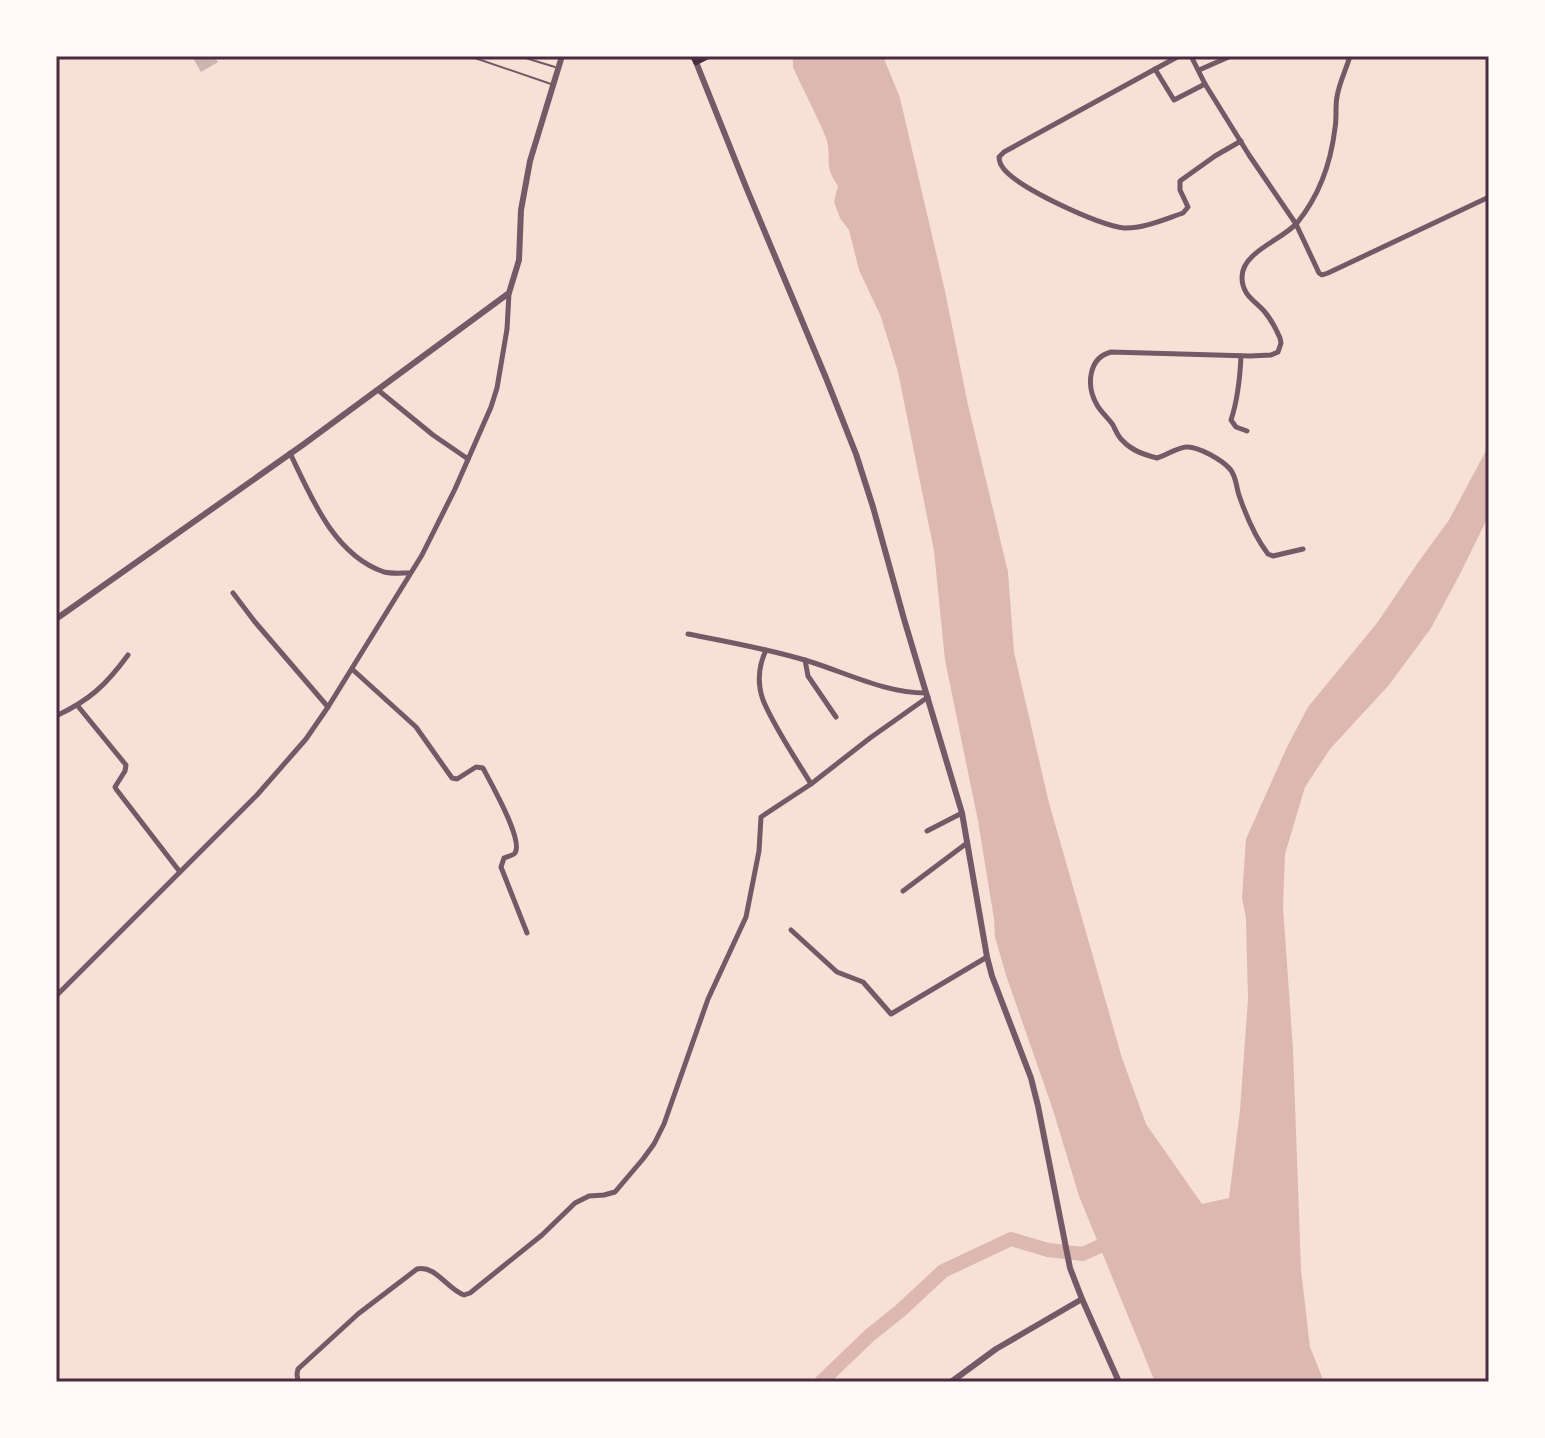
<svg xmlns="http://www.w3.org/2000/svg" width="1545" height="1438" font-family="'Varela Round',sans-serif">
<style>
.water{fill:#dcb8b0}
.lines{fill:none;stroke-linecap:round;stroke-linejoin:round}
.river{stroke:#dcb8b0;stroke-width:14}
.building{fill:#ccb4b1}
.service{stroke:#755966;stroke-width:2}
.minor{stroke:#755966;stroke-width:5}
.tertiary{stroke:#755966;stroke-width:6}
.secondary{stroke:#4a2c40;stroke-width:6}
.neatline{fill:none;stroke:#4a2c40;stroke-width:3}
</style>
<rect width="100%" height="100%" fill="#f7e1d7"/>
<!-- water -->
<path class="water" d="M 883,56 L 900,98 L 945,291 L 968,405 L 1008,572 L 1014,652 L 1049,803 L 1122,1058 L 1146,1124 L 1202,1204 L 1229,1198 L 1240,1110 L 1248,999 L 1246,918 L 1242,898 L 1246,839 L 1287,747 L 1308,707 L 1377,623 L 1417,564 L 1449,520 L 1489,445 L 1489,515 L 1460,574 L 1431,628 L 1389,685 L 1330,749 L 1305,787 L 1285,854 L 1283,907 L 1293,1049 L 1301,1270 L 1310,1347 L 1324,1382 L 1155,1382 L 1079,1196 L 1053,1110 L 1006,975 L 995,937 L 994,919 L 978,821 L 945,660 L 934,551 L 898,372 L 881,317 L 859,270 L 849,230 L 840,218 L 834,202 L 838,186 C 822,163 833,159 826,138 C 817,115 803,90 793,67 L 793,56 Z"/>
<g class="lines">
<!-- river -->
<path class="river" d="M 821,1382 L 870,1335 L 900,1311 L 943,1271 L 1011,1239 L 1048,1250 L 1083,1254 L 1117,1238"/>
</g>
<!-- building -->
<path class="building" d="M 192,56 L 214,56 L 218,62 L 201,72 Z"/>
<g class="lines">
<!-- service -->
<g class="service">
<path d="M 469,56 L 551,84"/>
<path d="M 519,56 L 555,67"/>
</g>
<!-- minor -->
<g class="minor">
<path d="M 1179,56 L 1004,152 L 999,157 C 1000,163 999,163 1003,168 C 1018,188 1100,226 1124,228 C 1143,229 1165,219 1183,213 L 1188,207 L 1180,190 L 1180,181 L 1215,156 L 1241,141"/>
<path d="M 1191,56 L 1205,84 L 1249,155 L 1296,224 L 1319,273 L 1322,275 L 1328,273 L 1489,197"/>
<path d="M 1155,69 L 1174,100 L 1205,84"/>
<path d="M 1199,70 L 1231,56"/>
<path d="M 1241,356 C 1240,378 1238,399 1231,420 L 1236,427 L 1247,431"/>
<path d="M 378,390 L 433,435 L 468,459"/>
<path d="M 290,453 C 311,497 334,555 384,572 C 392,574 401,573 409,573"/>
<path d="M 1303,549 L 1273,556 L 1268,554 C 1255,537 1247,518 1240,498 C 1236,489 1237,477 1230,469 C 1222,460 1198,446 1186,447 C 1176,448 1167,455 1157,458 C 1145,455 1132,451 1123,441 C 1118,437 1116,431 1113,425 C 1108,418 1101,412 1097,405 C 1086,386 1088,358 1111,352 L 1250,356 L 1271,355 L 1278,352 L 1281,343 L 1280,338 C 1276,329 1271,319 1264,311 C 1254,300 1242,295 1242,277 C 1242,252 1282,240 1297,223 C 1319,196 1331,162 1335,128 C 1337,117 1335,107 1337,97 C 1339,83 1346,70 1350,56"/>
<path d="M 233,593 L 255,622 L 328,707"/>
<path d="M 688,634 C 729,642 769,649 808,661 C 847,673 885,693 926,693"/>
<path d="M 766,650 C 759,665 757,683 763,700 C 774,727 796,759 811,784"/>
<path d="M 805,660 L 808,676 L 836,717"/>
<path d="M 352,669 L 416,727 L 452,778 L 457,779 L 476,767 L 483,768 C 490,782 524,840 515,853 C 514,855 506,857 504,858 L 501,867 L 527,933"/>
<path d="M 77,705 L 126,765 L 125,771 L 115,787 L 116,789 L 180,872"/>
<path d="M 56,716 C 90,700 106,685 128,655"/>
<path d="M 927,831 L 962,813"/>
<path d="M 903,891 L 967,843"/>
<path d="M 791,930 L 837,972 L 863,982 L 891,1014 L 987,957"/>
<path d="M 56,996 L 257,795 L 306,739 L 328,707 L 422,555 L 455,489 L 491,407 L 497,388 L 507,329 L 509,293"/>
<path d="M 298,1382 L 297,1374 L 298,1369 L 358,1314 L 417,1269 C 436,1265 447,1289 464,1295 L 470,1293 L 542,1235 L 575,1203 L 589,1196 L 604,1195 L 615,1192 L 643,1159 L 654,1144 L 664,1124 L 708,999 L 746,917 L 759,851 L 761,817 L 811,784 L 870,738 L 928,697"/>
</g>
<!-- tertiary -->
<g class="tertiary">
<path d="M 696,62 L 746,187 L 826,378 L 856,454 L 873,507 L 904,619 L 962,813 L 987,957 L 992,976 L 1031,1078 L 1038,1106 L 1070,1268 L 1082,1299 L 1119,1382"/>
<path d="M 56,619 L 304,444 L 509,293 L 519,260 L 521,210 L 530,161 L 562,56"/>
<path d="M 951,1382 L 996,1349 L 1082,1299"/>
</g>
<!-- secondary -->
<path class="secondary" d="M 693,56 L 696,62 L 708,56"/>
</g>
<!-- border -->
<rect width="1545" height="1438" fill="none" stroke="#fffaf5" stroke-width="116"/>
<rect x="58" y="58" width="1429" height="1322" class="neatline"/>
</svg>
